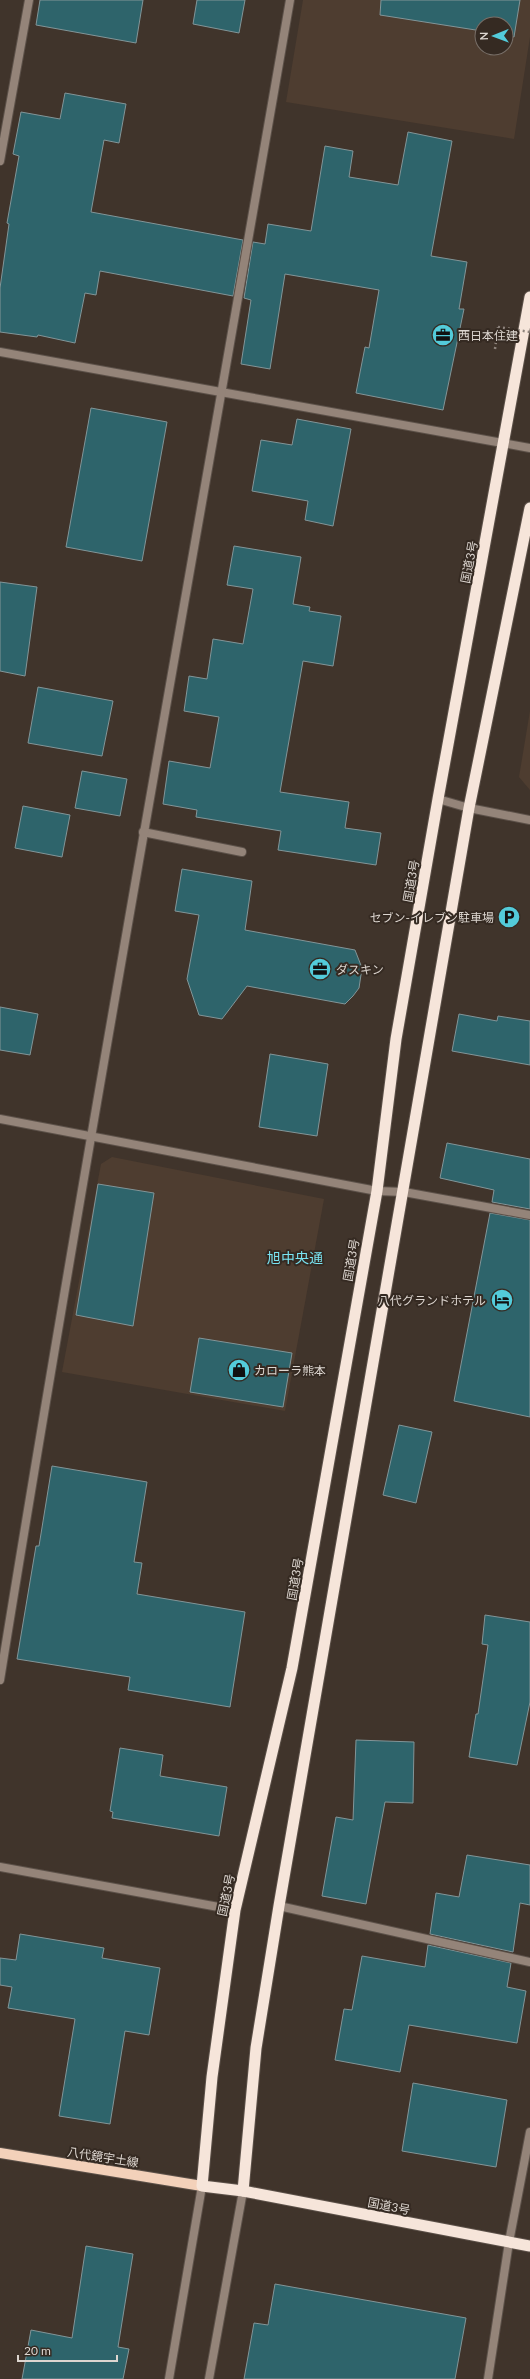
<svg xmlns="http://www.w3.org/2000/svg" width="530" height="2379" font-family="Lato,'Noto Sans JP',sans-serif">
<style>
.built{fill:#4e3d30;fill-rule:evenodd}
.building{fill:#2e646b;stroke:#829598}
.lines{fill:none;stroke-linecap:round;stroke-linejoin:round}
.service-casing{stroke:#5c5149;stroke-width:10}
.minor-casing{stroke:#5c5149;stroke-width:10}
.tertiary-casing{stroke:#5c5149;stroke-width:10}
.primary-casing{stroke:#5c5149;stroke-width:12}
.trunk-casing{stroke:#5c5149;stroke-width:13}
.path{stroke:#8e847d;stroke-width:2.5;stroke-dasharray:2 3;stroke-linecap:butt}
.service{stroke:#948479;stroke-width:8}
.minor{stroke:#948479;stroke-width:8}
.tertiary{stroke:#948479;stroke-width:8}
.primary{stroke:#f3d1ba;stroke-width:10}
.trunk{stroke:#f6e5da;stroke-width:11}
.path-bridge{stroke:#8e847d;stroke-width:2.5;stroke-dasharray:2 3;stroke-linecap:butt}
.labels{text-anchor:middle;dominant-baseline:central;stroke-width:4;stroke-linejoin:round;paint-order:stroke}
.poi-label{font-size:12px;fill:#ddd6d0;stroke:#352a22;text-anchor:start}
.street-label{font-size:12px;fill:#ddd6d0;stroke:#352a22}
.quarter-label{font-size:14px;fill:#79e3f1;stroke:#352a22}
</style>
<rect width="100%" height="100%" fill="#40342b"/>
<!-- built -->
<g class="built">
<path d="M 303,0 L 530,0 L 530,37 L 514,139 L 286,102 ZM 482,24 L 506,24 L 506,48 L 482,48 Z"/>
<path d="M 530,711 L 530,790 L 519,777 Z"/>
<path d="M 112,1157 L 324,1199 L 285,1411 L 62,1372 L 101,1164 Z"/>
</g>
<!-- building -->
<g class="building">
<path d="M 40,0 L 143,0 L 136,43 L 36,25 Z"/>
<path d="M 197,0 L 245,0 L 239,33 L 193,24 Z"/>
<path d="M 381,0 L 520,0 L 514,37 L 506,35 L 506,24 L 482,24 L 482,31 L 380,15 Z"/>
<path d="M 65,93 L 126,104 L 119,143 L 104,140 L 91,212 L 243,240 L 233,296 L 100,271 L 96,295 L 85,293 L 75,343 L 38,335 L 37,337 L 0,332 L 0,288 L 9,224 L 7,223 L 19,156 L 13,154 L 21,112 L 60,119 Z"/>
<path d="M 408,132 L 452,141 L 431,256 L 467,262 L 459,309 L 464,309 L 443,410 L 356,393 L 365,347 L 369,348 L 379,290 L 285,274 L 270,369 L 241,364 L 251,300 L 244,298 L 253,242 L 265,244 L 268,224 L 311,231 L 325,146 L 353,151 L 349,177 L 398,185 Z"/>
<path d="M 91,408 L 167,422 L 142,561 L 66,547 Z"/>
<path d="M 297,419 L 351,429 L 333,526 L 305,520 L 308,501 L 252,491 L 261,440 L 292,445 Z"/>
<path d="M 234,546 L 301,557 L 293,604 L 310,607 L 309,611 L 341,616 L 333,666 L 303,661 L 280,792 L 349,802 L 345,828 L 381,833 L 376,865 L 278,850 L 281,831 L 196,817 L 197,810 L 163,804 L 169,761 L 210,768 L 219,717 L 184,711 L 189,676 L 207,679 L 213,639 L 243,644 L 253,589 L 227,585 Z"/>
<path d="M 0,582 L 37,587 L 25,676 L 0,671 Z"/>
<path d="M 38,687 L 113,701 L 102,756 L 28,743 Z"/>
<path d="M 82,771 L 127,779 L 120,816 L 75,808 Z"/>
<path d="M 23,806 L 70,815 L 62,857 L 15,848 Z"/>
<path d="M 182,869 L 252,881 L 245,930 L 355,950 L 362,968 L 359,988 L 353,996 L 345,1004 L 247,986 L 222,1019 L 199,1015 L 187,979 L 199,915 L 175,911 Z"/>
<path d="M 0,1007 L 38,1014 L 30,1055 L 0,1050 Z"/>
<path d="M 459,1014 L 497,1021 L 498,1016 L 530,1021 L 530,1065 L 452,1051 Z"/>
<path d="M 270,1054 L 328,1064 L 317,1136 L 259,1127 Z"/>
<path d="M 447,1143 L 530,1159 L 530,1209 L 492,1202 L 494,1190 L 440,1178 Z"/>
<path d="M 98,1184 L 154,1193 L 133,1326 L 76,1315 Z"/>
<path d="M 490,1213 L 530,1220 L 530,1417 L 454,1401 Z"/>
<path d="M 199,1338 L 292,1353 L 283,1407 L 190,1392 Z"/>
<path d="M 399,1425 L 432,1432 L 416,1503 L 383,1495 Z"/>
<path d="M 52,1466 L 147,1482 L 134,1562 L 142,1563 L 137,1594 L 245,1612 L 230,1707 L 128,1690 L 130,1677 L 17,1659 L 36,1546 L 39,1546 Z"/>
<path d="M 485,1615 L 530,1622 L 530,1702 L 517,1765 L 469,1757 L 476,1714 L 478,1714 L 488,1645 L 482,1644 Z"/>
<path d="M 356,1740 L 414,1742 L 413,1803 L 385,1802 L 366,1904 L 322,1896 L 336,1817 L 353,1820 Z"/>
<path d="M 120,1748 L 163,1755 L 160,1776 L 227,1787 L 219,1836 L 112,1818 L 113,1812 L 110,1811 Z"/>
<path d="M 467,1855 L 530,1865 L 530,1905 L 520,1903 L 513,1952 L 430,1934 L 436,1893 L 459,1897 Z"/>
<path d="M 20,1934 L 104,1948 L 102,1958 L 160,1968 L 149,2035 L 125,2031 L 110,2124 L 59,2116 L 75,2019 L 8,2008 L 12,1987 L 0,1985 L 0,1958 L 16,1960 Z"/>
<path d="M 428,1945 L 511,1963 L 507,1987 L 526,1991 L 517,2043 L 409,2025 L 400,2072 L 335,2060 L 344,2009 L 352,2010 L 362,1956 L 425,1967 Z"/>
<path d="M 413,2083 L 507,2100 L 496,2167 L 402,2151 Z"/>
<path d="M 86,2246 L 133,2254 L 118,2347 L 129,2349 L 123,2379 L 22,2379 L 31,2330 L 72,2338 Z"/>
<path d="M 275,2284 L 466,2318 L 455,2379 L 244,2379 L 254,2323 L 268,2325 Z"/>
</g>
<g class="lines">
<!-- service casing -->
<g class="service-casing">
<path id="service" d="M 143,832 L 242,852"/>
</g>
<!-- minor casing -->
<g class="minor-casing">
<g id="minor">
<path d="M 0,161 L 29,0"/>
<path d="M 0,352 L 530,448"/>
<path d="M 438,799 L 469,808 L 530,820"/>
<path d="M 0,1119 L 377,1191 L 404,1192 L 530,1215"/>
<path d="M 0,1680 C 91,1119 193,560 290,0"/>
<path d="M 0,1867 L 235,1910"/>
<path d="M 279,1906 L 530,1962"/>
<path d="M 488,2379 L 509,2242 L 530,2132"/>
</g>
</g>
<!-- tertiary casing -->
<g class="tertiary-casing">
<g id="tertiary">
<path d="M 169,2379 L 202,2186"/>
<path d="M 209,2379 L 243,2191"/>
</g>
</g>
<!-- primary casing -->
<g class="primary-casing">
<path id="primary" d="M 0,2153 L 202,2186"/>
</g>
<!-- trunk casing -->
<g class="trunk-casing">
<g id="trunk">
<path d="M 530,297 L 438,799 L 396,1039 L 377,1191 L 292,1668 L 235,1910 L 212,2077 L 202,2186 L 243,2191 L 530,2246"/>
<path d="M 243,2191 L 256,2048 L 279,1906 L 469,808 L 530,508"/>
</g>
</g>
<!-- path -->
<path class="path" d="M 495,349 L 498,327"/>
<!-- service -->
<use href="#service" class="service"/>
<!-- minor -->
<use href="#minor" class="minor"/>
<!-- tertiary -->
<use href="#tertiary" class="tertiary"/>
<!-- primary -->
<use href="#primary" class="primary"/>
<!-- trunk -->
<use href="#trunk" class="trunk"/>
<!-- path-bridge -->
<path class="path-bridge" d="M 498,327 L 530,332"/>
</g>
<!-- icons -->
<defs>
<g id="office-disc" transform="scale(1.15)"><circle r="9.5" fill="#53cbda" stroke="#352a22"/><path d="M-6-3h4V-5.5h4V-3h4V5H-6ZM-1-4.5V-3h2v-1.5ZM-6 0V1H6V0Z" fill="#111"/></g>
<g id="parking-disc" transform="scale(1.15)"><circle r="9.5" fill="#53cbda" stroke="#352a22"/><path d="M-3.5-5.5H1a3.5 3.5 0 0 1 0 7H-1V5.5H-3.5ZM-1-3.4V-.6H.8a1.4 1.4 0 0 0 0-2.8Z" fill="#111"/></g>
<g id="hotel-disc" transform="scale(1.15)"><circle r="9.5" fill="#53cbda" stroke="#352a22"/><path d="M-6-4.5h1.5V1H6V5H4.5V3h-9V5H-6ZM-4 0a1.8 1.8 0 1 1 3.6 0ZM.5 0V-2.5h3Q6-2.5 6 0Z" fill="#111"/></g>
<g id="shop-disc" transform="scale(1.15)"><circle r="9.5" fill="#53cbda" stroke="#352a22"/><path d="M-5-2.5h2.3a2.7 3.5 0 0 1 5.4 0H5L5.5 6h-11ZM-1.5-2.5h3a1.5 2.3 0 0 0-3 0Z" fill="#111"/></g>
</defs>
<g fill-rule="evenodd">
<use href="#office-disc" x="443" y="335"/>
<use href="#parking-disc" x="509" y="917"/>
<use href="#office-disc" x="320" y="969"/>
<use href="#hotel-disc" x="502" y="1300"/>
<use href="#shop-disc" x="239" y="1370"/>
</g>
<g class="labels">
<!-- poi labels -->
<g class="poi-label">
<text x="458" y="335">西日本住建</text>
<text x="494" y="917" text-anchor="end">セブン-イレブン駐車場</text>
<text x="336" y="969">ダスキン</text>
<text x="486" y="1300" text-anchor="end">八代グランドホテル</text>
<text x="254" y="1370">カローラ熊本</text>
</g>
<!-- street labels -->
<g class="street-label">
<text transform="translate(469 562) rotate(-79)">国道3号</text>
<text transform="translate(411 881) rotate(-80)">国道3号</text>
<text transform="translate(351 1260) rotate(-80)">国道3号</text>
<text transform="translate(295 1579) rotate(-80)">国道3号</text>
<text transform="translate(226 1895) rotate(-78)">国道3号</text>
<text transform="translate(103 2157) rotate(9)">八代鏡宇土線</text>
<text transform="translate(389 2206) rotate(11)">国道3号</text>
</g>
<!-- quarter labels -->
<g class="quarter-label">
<text x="295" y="1257">旭中央通</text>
</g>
</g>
<!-- north arrow -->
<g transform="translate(494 36) rotate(269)"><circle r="19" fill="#352a22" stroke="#786f68"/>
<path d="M0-3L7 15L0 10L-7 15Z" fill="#53cbda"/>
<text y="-6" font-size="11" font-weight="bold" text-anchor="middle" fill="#ddd6d0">N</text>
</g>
<!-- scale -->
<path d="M18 2355v6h99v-6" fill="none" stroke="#ddd6d0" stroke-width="2"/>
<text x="24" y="2355" font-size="12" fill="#ddd6d0" stroke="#352a22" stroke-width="3" paint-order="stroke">20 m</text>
</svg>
